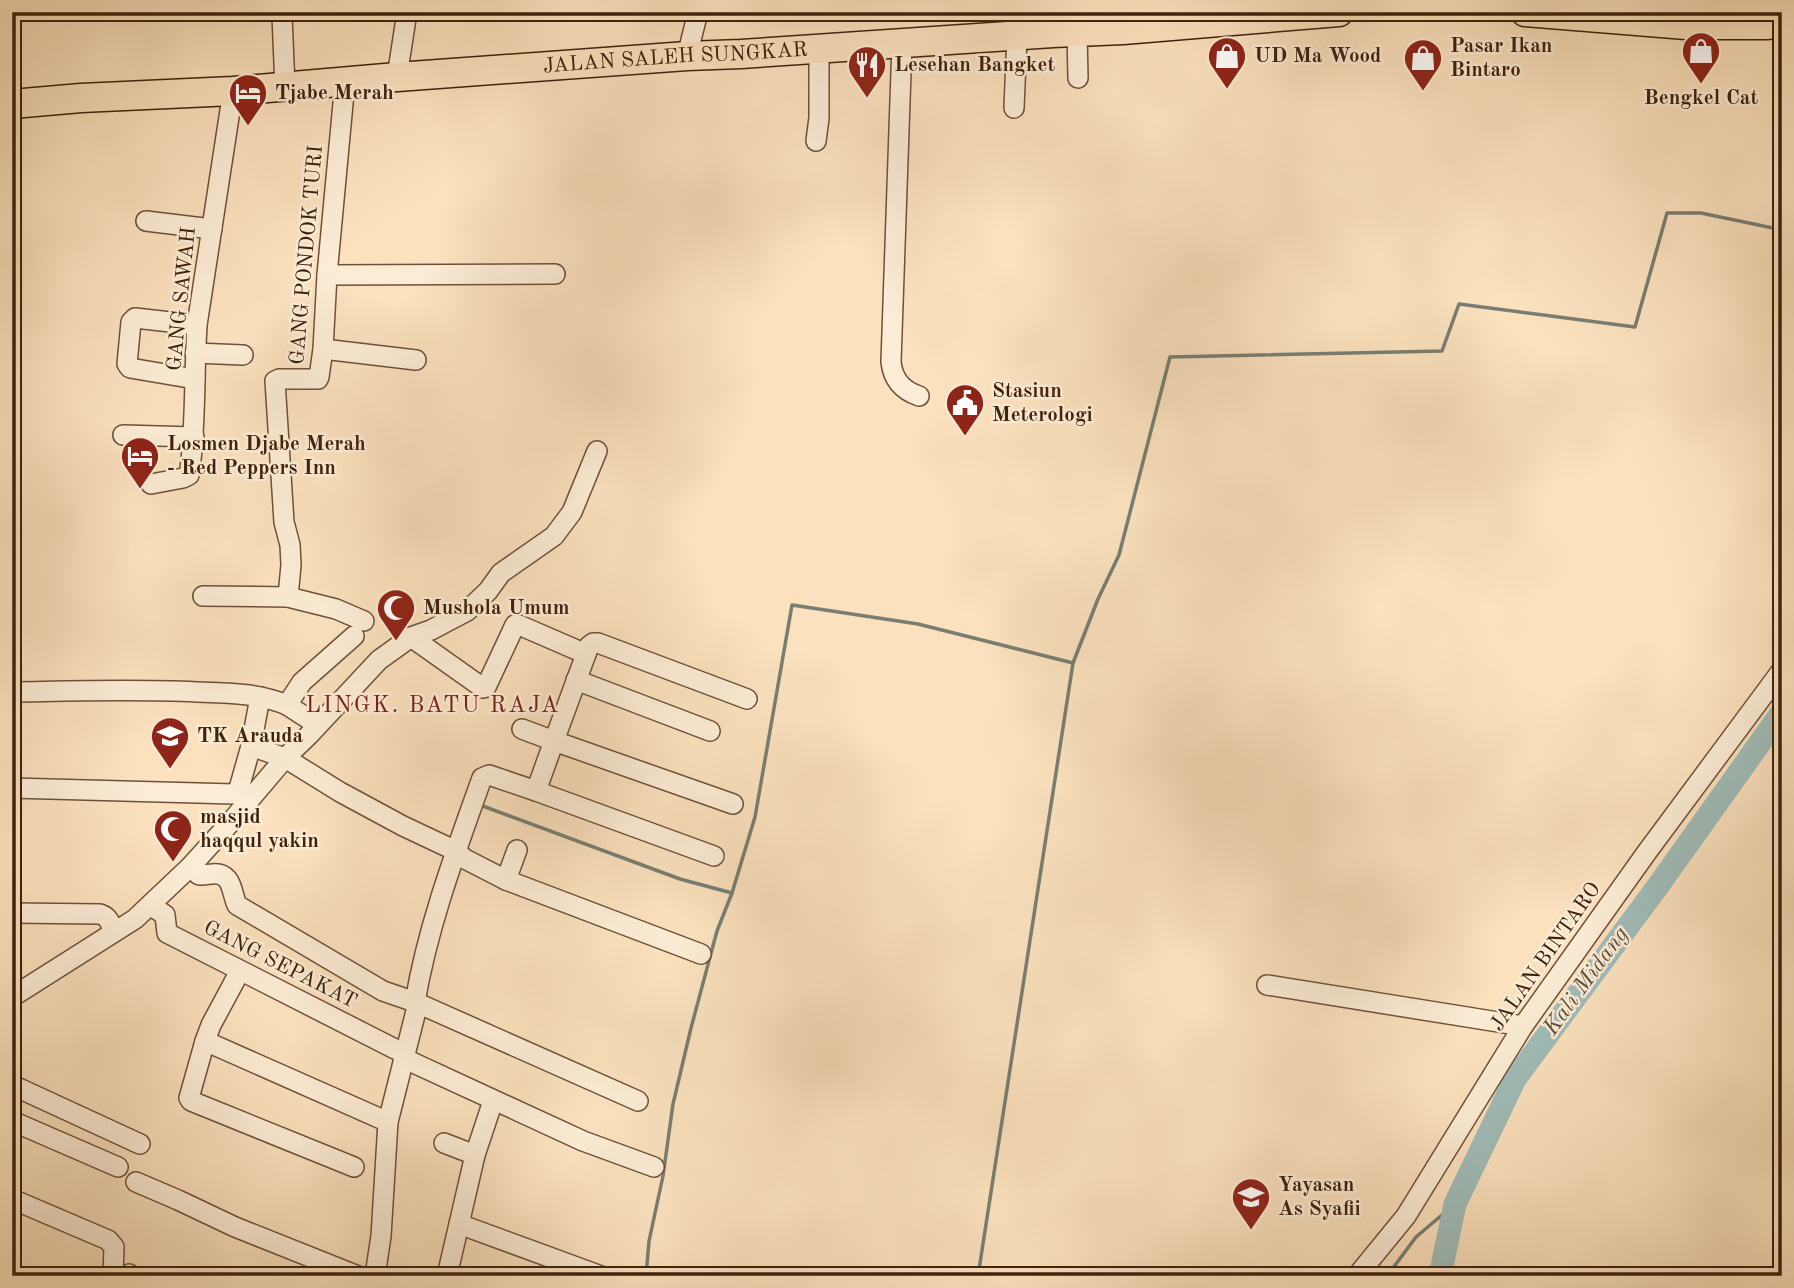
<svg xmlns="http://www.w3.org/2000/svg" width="1794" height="1288" font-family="'Old Standard TT',serif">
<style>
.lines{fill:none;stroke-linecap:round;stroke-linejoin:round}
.stream{stroke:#797e73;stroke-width:3.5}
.river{stroke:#a0bcb8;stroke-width:23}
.minor-casing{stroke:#6e5138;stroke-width:22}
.highway-casing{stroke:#3f210b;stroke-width:31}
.minor{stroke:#fcecd5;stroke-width:19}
.highway{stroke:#fbe1be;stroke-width:28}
.labels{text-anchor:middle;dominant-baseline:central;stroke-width:5;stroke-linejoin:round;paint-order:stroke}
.poi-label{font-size:21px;font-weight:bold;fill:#3f210b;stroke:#fcecd5;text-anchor:start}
.street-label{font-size:21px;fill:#3f210b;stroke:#fcecd5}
.neighbourhood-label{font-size:23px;letter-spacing:2px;fill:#7a1f14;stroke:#fcecd5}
.water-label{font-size:23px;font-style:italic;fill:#5c503f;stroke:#fcecd5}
</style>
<rect width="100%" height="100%" fill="#fbe1be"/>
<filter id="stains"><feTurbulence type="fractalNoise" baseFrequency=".00286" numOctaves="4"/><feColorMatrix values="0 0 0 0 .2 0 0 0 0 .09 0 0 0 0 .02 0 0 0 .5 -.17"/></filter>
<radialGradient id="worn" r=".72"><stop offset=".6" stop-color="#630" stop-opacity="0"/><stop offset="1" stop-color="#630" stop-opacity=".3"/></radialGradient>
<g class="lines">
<!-- stream -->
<g class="stream">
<path d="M 480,805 L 680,879 L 732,893 L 755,817 L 792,605 L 918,624 L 1073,663"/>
<path d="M 646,1276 L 649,1241 L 663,1176 L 673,1104 L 691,1028 L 717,931 L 732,893"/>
<path d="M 978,1276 L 1073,663 L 1098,599 L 1119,555 L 1170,357 L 1442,351 L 1459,304 L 1635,327 L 1667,213 L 1701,213 L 1782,230"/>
<path d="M 1387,1276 L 1416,1237 L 1455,1204"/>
</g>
<!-- river -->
<path class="river" d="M 1440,1276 L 1455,1204 L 1515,1079 L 1658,886 L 1782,712"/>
<!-- minor casing -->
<g class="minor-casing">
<g id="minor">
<path d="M 282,16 L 285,87"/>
<path d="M 1077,32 L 1078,78"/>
<path d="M 902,43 L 891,362 C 893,380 902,390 919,396"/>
<path d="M 687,56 L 698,12"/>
<path d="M 397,77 L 407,12"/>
<path d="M 1014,108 L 1017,36"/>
<path d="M 816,141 L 819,118 L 819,49"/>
<path d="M 146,221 L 212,229"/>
<path d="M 327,275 L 555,274"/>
<path d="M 323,349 L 416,360"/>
<path d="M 195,353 L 243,355"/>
<path d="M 195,379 L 130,368 L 127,364 L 131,322 L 135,318 L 197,325"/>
<path d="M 123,435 L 194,437"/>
<path d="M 151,484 L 183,478 L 189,475 L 190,469 C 196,421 194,373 197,325 L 233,91"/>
<path d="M 203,596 L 288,597 L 291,565 L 290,545 L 284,522 L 275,381 L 279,379 L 318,379 L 319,377 L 323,349 L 327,275 L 345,82"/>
<path d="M 288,597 L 336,609 L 364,621"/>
<path d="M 411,637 L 483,688 L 486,687 L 515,625 L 519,625 L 586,654"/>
<path d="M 576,680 L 710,731"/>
<path d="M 12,692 C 74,691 135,689 197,692 C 228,693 258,693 287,705 L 302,682 L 354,636"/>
<path d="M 287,705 L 318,725"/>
<path d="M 522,729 L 554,741 L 589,646 L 593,643 L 598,643 L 747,699"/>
<path d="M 251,746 L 285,758 L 340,792 L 403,826 L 456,851 L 465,859 L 506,880 L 701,954"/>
<path d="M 12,788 L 234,794 L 238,791 L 240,785 L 251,746 L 260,697"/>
<path d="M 536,791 L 714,856"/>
<path d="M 190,867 L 199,875 C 204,875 208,874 212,874 C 233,872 231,892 237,905 L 383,991 L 415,1002 L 638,1101"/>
<path d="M 506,880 L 517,850"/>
<path d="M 150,905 L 165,915 L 167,933 L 395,1049 L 405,1052"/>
<path d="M 12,913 L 100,914 C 109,917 111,923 112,932"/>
<path d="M 240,971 L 211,1025 L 205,1041 L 189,1098 L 191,1101 L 354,1167"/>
<path d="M 1267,985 L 1523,1026"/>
<path d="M 12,997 L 135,919 L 190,867 L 229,824 L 285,758 L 308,736 L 379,660 L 411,637 L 431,630 L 467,611 L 488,591 L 501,573 L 554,536 L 572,512 L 597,451"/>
<path d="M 415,1002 C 428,925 456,851 482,778 L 489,775 L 536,791 L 554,741 L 733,804"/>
<path d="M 205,1041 L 388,1122"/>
<path d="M 403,1058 L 583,1141 L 654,1167"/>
<path d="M 12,1085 L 140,1144"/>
<path d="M 12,1121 L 118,1167"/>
<path d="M 444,1143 L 475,1155"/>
<path d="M 136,1182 L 178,1200 L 235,1227 L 358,1276"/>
<path d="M 12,1199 L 108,1240 L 114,1247 L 113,1276"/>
<path d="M 459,1224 L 601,1276"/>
<path d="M 12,1274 L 15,1276"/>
<path d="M 129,1274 L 132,1276"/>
<path d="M 375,1276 L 381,1236 L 388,1122 L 418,1003"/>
<path d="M 447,1276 L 475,1155 L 493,1101"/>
<path d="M 1357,1276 L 1406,1216 L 1523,1026 L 1647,852 L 1782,670"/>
</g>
</g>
<!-- highway casing -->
<g class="highway-casing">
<g id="highway">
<path d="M 1525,12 L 1686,25 L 1768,25 L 1782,23"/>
<path id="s1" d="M 12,104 L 81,98 L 233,91 L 397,77 L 687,56 L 741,54 L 1053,33 L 1123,30 L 1339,12"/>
</g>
</g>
<!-- minor -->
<use href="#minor" class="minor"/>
<!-- highway -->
<use href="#highway" class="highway"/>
</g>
<!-- icons -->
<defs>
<g id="shop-pin" transform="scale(2.0125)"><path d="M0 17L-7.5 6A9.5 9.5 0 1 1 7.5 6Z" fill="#8f2418" stroke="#fcecd5"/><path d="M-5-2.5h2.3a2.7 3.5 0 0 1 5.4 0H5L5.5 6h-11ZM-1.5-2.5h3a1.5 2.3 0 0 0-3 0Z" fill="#fff"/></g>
<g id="restaurant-pin" transform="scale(2.0125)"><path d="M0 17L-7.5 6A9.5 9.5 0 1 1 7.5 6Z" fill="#8f2418" stroke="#fcecd5"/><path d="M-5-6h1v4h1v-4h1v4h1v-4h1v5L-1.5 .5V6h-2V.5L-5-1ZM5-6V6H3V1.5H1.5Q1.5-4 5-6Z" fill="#fff"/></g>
<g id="hotel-pin" transform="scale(2.0125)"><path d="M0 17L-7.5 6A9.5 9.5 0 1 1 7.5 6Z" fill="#8f2418" stroke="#fcecd5"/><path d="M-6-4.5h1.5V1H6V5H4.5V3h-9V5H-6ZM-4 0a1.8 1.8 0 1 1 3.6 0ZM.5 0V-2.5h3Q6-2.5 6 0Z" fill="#fff"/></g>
<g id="civic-pin" transform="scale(2.0125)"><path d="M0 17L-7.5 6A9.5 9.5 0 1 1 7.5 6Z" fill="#8f2418" stroke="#fcecd5"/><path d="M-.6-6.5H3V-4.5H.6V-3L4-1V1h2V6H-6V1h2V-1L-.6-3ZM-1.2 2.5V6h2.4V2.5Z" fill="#fff"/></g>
<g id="mosque-pin" transform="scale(2.0125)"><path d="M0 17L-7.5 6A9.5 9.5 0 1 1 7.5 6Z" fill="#8f2418" stroke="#fcecd5"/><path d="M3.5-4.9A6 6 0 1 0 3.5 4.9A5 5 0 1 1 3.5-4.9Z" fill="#fff"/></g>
<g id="school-pin" transform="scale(2.0125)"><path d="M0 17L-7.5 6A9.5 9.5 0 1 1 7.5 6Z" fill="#8f2418" stroke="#fcecd5"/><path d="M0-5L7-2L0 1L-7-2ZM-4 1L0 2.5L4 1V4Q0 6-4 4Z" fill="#fff"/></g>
</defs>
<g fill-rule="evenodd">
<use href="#shop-pin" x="1701" y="51"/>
<use href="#shop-pin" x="1227" y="56"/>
<use href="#shop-pin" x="1423" y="58"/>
<use href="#restaurant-pin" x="867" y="65"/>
<use href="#hotel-pin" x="248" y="93"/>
<use href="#civic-pin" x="965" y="403"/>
<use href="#hotel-pin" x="140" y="456"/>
<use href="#mosque-pin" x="396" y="608"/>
<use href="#school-pin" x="170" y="736"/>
<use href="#mosque-pin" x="173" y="829"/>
<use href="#school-pin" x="1251" y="1197"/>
</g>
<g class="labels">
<!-- poi labels -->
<g class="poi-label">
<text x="1450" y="46">Pasar Ikan<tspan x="1450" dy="24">Bintaro</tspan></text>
<text x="1254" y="56">UD Ma Wood</text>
<text x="894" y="65">Lesehan Bangket</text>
<text x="275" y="93">Tjabe Merah</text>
<text x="1701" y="98" text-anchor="middle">Bengkel Cat</text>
<text x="992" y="391">Stasiun<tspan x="992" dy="24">Meterologi</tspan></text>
<text x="167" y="444">Losmen Djabe Merah<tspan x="167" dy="24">- Red Peppers Inn</tspan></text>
<text x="423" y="608">Mushola Umum</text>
<text x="197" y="736">TK Arauda</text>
<text x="200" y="817">masjid<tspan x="200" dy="24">haqqul yakin</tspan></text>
<text x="1278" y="1185">Yayasan<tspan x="1278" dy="24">As Syafii</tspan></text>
</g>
<!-- street labels -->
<g class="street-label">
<text stroke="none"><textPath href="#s1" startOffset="665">JALAN SALEH SUNGKAR</textPath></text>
<text transform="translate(307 255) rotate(-85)">GANG PONDOK TURI</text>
<text transform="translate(182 299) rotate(-84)">GANG SAWAH</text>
<text transform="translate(1546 957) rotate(-55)">JALAN BINTARO</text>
<text transform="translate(280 965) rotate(27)">GANG SEPAKAT</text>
</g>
<!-- neighbourhood labels -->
<g class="neighbourhood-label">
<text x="433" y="705">LINGK. BATU RAJA</text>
</g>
<!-- water labels -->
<g class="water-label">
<text transform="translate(1586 981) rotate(-54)">Kali Midang</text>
</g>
</g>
<!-- margin -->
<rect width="1794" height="1288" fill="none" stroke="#fbe1be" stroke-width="42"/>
<rect x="14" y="14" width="1766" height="1260" fill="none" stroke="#3f210b" stroke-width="3.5"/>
<rect x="21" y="21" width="1752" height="1246" fill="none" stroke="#3f210b" stroke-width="2"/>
<rect width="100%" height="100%" filter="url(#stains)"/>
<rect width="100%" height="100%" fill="url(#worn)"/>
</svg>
